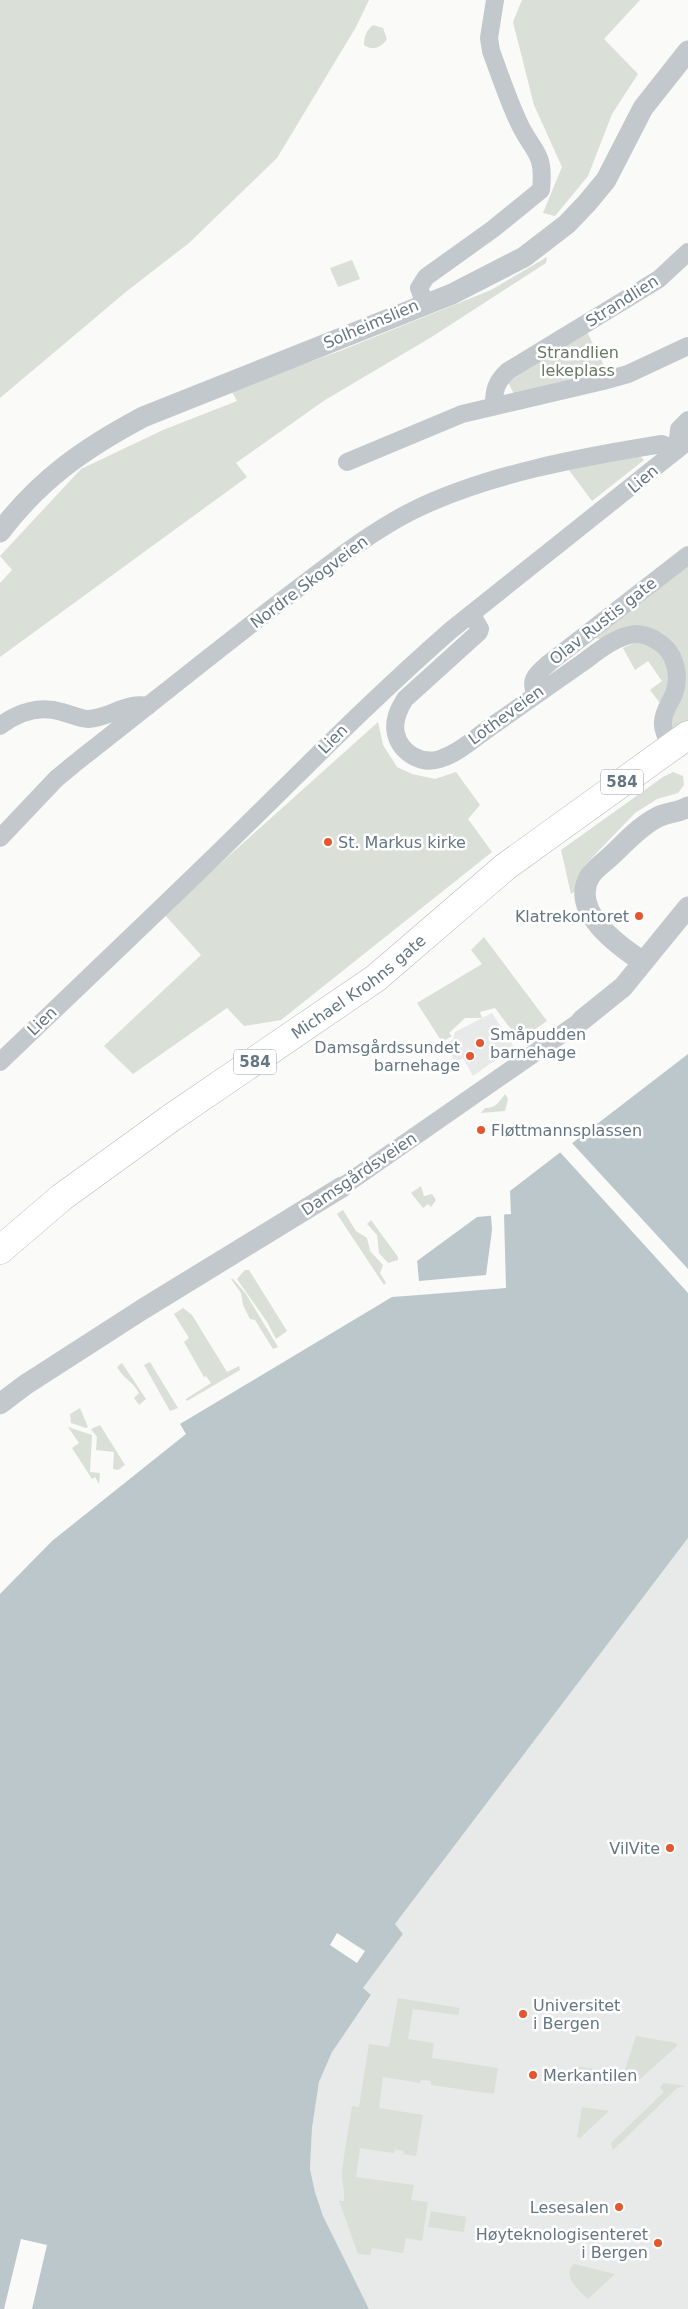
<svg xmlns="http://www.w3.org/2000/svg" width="688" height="2309" font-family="'DejaVu Sans',sans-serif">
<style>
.built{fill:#e8e9e9}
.green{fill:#dadfd7}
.water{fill:#bbc7cb}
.pier{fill:#fafaf8}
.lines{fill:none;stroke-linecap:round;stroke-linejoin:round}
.primary-casing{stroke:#b5babe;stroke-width:29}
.minor{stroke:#c3c8cc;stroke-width:18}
.tertiary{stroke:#c3c8cc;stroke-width:21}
.primary{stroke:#fff;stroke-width:28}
.poi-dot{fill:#e4572e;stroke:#fff;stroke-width:2}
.labels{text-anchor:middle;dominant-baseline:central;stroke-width:5;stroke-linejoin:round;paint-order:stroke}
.shield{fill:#fff;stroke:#939fa8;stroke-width:1}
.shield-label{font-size:15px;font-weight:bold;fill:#657683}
.street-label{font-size:16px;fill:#657683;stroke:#fff}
.park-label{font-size:16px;fill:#687a64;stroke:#fff}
.poi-label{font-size:16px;fill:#657683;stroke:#fff;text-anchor:start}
</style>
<rect width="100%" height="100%" fill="#fafaf8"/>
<!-- built -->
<g class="built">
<path d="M 492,1013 L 514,1047 L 473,1076 L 463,1058 L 456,1062 L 445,1046 L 453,1039 L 455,1032 Z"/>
<path d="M 688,1538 L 688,2309 L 369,2309 L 323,2216 L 315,2192 L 310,2169 L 312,2128 L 319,2082 L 332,2051 L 371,1996 L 362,1989 L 403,1934 L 395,1924 Z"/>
</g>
<!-- green -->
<g class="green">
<path d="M 0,0 L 369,0 L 356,27 L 277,158 L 189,243 L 127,291 L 0,398 Z"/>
<path d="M 522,0 L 640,0 L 604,39 L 638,74 L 612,114 L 588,176 L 555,216 L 543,213 L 562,167 L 534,105 L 513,22 Z"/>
<path d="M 373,25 L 383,28 L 387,39 C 381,48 372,51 364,45 C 364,36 366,31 373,25 Z"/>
<path d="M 547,257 L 546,263 L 430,338 L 325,400 L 236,463 L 247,477 L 0,657 L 0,583 L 12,570 L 0,556 L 81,469 L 163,430 L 237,401 L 231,390 L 340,351 L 491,290 Z"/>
<path d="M 352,260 L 360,279 L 338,287 L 330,268 Z"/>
<path d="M 587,332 L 609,375 L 515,396 L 508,382 Z"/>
<path d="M 638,454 L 644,460 L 592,501 L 569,470 Z"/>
<path d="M 688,555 L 688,735 L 672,746 L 666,711 L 650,690 L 662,681 L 648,661 L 635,670 L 623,648 L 648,637 L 614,642 L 585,636 Z"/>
<path d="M 378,722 L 383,745 L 397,767 L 412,774 L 435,779 L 456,772 L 480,805 L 468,819 L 492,852 L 281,1020 L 244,1026 L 227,1008 L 133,1074 L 104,1046 L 201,955 L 164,914 Z"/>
<path d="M 673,772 L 683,776 L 684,785 L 678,793 L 657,799 L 635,813 L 585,865 L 580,888 L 571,894 L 561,850 L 663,777 Z"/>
<path d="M 484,937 L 547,1021 L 519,1040 L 495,1008 L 480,1012 L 482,1018 L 465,1018 L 449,1033 L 452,1036 L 442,1042 L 417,1003 L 482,964 L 471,950 Z"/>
<path d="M 505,1094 L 508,1099 L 505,1111 L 481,1113 L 485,1108 C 496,1108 499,1102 505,1094 Z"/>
<path d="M 421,1186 L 424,1196 L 432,1194 L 436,1200 L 431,1207 L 428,1204 L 423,1208 L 411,1193 Z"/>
<path d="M 343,1210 L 356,1231 L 367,1238 L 370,1251 L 383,1265 L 380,1273 L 386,1283 L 384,1285 L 337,1214 Z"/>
<path d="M 371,1220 L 398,1257 L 398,1260 L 388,1263 L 379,1253 L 377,1235 L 367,1224 Z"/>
<path d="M 245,1270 L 249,1270 L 287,1331 L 276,1339 L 267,1322 L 237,1279 Z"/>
<path d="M 231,1279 L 233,1279 L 246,1294 L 278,1347 L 273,1349 L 255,1320 L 250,1319 L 243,1305 L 241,1293 Z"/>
<path d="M 183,1308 L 192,1315 L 227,1372 L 239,1366 L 240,1370 L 187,1401 L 186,1399 L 211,1383 L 206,1376 L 204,1377 L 184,1342 L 189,1338 L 174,1314 Z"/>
<path d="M 150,1362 L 178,1408 L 170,1411 L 144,1365 Z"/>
<path d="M 122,1363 L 146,1399 L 139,1405 L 134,1398 L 139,1393 C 133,1382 123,1378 117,1367 Z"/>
<path d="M 80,1408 L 88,1427 L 86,1428 L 71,1423 L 70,1414 Z"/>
<path d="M 100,1425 L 125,1465 L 118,1470 L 113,1469 L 114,1452 L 96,1450 L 97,1437 L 91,1429 Z"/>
<path d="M 68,1427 L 92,1435 L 90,1472 L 100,1473 L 99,1484 L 95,1477 L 92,1479 L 72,1448 L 79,1443 Z"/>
<path d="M 398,1998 L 460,2008 L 458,2015 L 413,2009 L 408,2039 L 434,2043 L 432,2058 L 498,2068 L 494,2094 L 431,2085 L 431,2081 L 421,2080 L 420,2083 L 383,2077 L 379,2108 L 423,2115 L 416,2156 L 403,2154 L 404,2151 L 395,2149 L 394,2153 L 360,2148 L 356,2177 L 414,2185 L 411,2200 L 428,2202 L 422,2241 L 406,2238 L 403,2253 L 372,2248 L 370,2255 L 358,2254 L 339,2201 L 344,2201 C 345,2191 342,2183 342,2174 C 344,2151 349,2128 352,2106 L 359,2107 L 369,2044 L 389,2047 Z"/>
<path d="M 636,2036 L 676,2043 L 677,2046 L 640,2079 L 590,2075 L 589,2081 L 571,2078 L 573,2066 L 624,2073 Z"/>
<path d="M 664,2083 L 686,2086 L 677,2088 L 613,2150 L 611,2143 L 664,2092 L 660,2087 Z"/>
<path d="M 582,2107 L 609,2111 L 580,2138 L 577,2137 Z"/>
<path d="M 431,2211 L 466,2217 L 464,2232 L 428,2227 Z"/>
<path d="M 574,2264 L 615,2274 L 588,2299 C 579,2290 561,2276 574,2264 Z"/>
</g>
<!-- water -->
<path class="water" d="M 688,1054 L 688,1538 L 395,1924 L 403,1934 L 363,1988 L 371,1995 L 332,2052 L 319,2082 L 312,2128 L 310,2169 L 315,2192 L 323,2216 L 369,2309 L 0,2309 L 0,1594 L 52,1541 L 186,1434 L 180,1424 L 392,1297 L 419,1295 L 417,1261 L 477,1217 L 511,1214 L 510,1191 Z"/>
<!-- pier -->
<g class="pier">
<path d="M 571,1142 L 688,1269 L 688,1293 L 559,1151 Z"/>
<path d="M 504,1214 L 506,1288 L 419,1295 L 415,1262 L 417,1261 L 419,1281 L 486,1275 L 492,1230 L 491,1215 Z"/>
<path d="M 337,1933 L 365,1951 L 357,1963 L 330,1945 Z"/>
<path d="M 21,2239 L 47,2245 L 32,2309 L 4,2309 Z"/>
</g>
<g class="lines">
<!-- primary casing -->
<g class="primary-casing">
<g id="primary">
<path id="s1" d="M 0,1250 L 62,1197 L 171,1118 L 376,978 L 505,867 L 688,735"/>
</g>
</g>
<!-- minor -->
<g class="minor">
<path d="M 425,304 L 419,288 L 426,277 L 493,229 L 541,190 C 545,151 533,153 519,123 C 508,100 500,75 491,51 L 489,38 L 495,0"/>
<path d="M 494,405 C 494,390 496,382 508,371 L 659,279 L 688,252"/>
<path d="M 347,462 L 462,414 L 603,381 L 628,374 L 688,346"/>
<path d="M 472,615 L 480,629 L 479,632 L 405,699 C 398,710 393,721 396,734 C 401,753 421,765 440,759 C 459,753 476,737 492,726 C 522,705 552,684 582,663 C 597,652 616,636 635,634 C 642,634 651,637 657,641 C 675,651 681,675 674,694 C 670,703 663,712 663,722 C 662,731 667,739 672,746"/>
<path d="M 536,694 C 528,679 538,673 549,663 L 688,555"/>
<path d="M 0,726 C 18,712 40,705 62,712 C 70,714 80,719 88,719 C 111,718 124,702 148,706"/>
<path d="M 0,838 L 56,779 L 74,764 C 143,710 211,655 280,602 C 323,570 366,534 414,510 C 488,474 581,457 662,444 L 677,450 L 679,429 L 688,420"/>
<path d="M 0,1062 C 74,991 148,921 221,850 C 297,776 371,700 451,630 L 688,441"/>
<path d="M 342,1187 L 582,1020"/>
</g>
<!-- tertiary -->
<g class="tertiary">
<path d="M 0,532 C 40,479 85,448 143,417 L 452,294 L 524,257 L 567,224 L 587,203 L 606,180 L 643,108 L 688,51"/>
<path d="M 643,962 C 619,946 569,911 590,876 C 595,868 606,861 612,855 C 626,842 639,827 656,818 C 666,812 678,813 688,807"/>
<path d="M 582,1020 L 623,987 L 688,907"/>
<path d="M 0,1404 L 25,1385 L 143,1309 L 342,1187"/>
</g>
<!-- primary -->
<use href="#primary" class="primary"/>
</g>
<!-- markers -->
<g class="poi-dot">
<circle cx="328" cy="842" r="5"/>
<circle cx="639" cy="916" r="5"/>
<circle cx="480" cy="1043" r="5"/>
<circle cx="470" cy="1056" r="5"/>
<circle cx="481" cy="1130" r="5"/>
<circle cx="670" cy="1848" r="5"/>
<circle cx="523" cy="2014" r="5"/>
<circle cx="533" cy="2075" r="5"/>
<circle cx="619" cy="2207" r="5"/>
<circle cx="658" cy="2243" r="5"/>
</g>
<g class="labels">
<!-- shield labels -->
<g class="shield">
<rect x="601" y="769.5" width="42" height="25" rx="4"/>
<rect x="234" y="1049.5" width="42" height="25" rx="4"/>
</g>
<g class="shield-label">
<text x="622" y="782">584</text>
<text x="255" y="1062">584</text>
</g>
<!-- street labels -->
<g class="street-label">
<text transform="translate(622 301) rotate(-32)">Strandlien</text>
<text transform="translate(371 324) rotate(-23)">Solheimslien</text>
<text transform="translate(643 479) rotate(-40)">Lien</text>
<text transform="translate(309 582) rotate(-37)">Nordre Skogveien</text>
<text transform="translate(603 621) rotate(-38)">Olav Rustis gate</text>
<text transform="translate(506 715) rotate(-36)">Lotheveien</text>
<text transform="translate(333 739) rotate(-45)">Lien</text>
<text stroke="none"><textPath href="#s1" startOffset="445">Michael Krohns gate</textPath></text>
<text transform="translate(42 1021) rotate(-44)">Lien</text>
<text transform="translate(359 1174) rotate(-34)">Damsgårdsveien</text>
</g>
<!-- park labels -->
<g class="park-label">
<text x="578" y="352">Strandlien<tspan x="578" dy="18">lekeplass</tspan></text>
</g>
<!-- poi labels -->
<g class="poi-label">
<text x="338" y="842">St. Markus kirke</text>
<text x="629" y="916" text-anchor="end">Klatrekontoret</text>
<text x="490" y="1034">Småpudden<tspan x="490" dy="18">barnehage</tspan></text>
<text x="460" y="1047" text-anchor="end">Damsgårdssundet<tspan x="460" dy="18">barnehage</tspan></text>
<text x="491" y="1130">Fløttmannsplassen</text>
<text x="660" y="1848" text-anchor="end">VilVite</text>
<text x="533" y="2005">Universitet<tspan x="533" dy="18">i Bergen</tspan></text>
<text x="543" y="2075">Merkantilen</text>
<text x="609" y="2207" text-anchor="end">Lesesalen</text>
<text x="648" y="2234" text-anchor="end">Høyteknologisenteret<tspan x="648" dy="18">i Bergen</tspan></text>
</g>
</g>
</svg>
